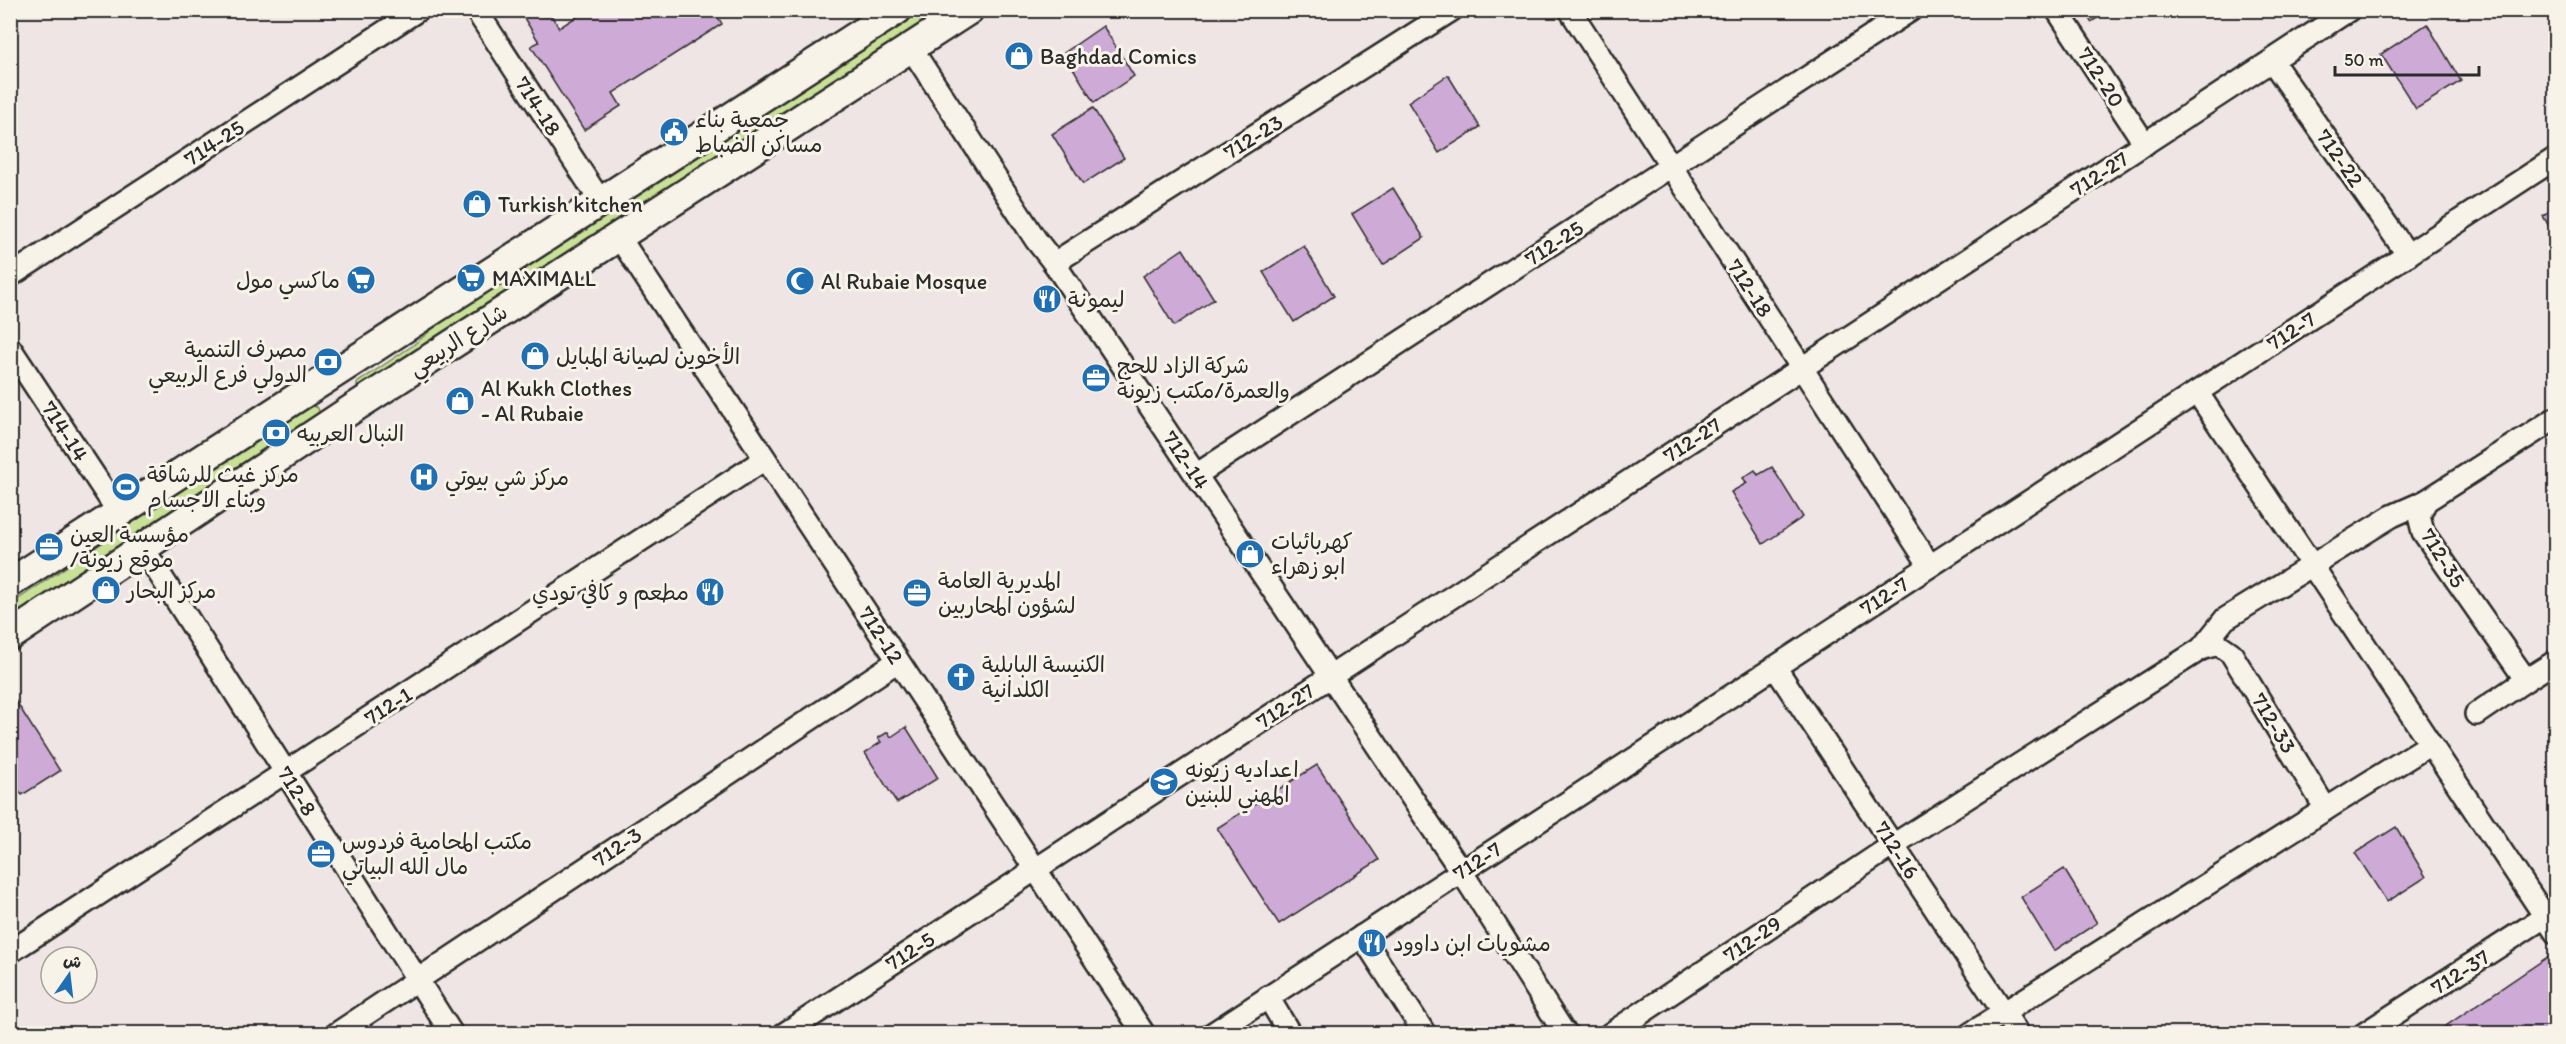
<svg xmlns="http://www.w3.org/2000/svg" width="2566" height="1044" font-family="Itim,'Playpen Sans Arabic',sans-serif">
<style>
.green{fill:#c8e197;stroke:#7a8661;stroke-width:1.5}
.building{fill:#cdabd6;stroke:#2b2b2b;stroke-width:1.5}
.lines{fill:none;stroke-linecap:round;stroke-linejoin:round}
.street-casing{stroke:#2b2b2b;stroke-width:26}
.secondary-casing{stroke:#2b2b2b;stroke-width:33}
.street{stroke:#f7f3e8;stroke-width:21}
.secondary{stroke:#f7f3e8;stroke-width:28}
.labels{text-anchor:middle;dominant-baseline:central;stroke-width:6;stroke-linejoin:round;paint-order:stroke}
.poi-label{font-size:22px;fill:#2b2b2b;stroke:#f7f3e8;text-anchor:start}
.street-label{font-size:22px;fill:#2b2b2b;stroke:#f7f3e8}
</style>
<rect width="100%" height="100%" fill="#efe5e4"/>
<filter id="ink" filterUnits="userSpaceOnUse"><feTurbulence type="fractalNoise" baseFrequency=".0167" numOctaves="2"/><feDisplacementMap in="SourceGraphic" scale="12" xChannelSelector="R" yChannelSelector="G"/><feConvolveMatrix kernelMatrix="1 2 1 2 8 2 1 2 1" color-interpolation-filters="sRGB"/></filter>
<g filter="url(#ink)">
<!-- green -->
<g class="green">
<path d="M 914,11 L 946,11 L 357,389 L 357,383 L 412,346 L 481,289 Z"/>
<path d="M 309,404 L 318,408 L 320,415 L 11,620 L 11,604 Z"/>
</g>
<!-- building -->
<g class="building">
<path d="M 519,10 L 548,10 L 559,28 L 587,10 L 688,10 L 693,18 L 703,10 L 714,10 L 722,24 L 613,93 L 621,106 L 584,130 L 531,46 L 539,42 Z"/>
<path d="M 2084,10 L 2110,10 L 2091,22 Z"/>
<path d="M 2427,24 L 2461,81 L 2416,109 L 2381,54 Z"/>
<path d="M 1103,26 L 1134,76 L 1094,103 L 1064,53 Z"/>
<path d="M 1448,75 L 1480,127 L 1439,153 L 1408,102 Z"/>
<path d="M 1093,108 L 1124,158 L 1083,184 L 1052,134 Z"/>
<path d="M 1393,188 L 1424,238 L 1383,265 L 1352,214 Z"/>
<path d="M 2556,208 L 2556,238 L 2543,216 Z"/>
<path d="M 1304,246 L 1334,296 L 1294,322 L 1263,272 Z"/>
<path d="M 1183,249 L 1214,299 L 1174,326 L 1143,276 Z"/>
<path d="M 1772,467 L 1803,517 L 1763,544 L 1731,492 L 1747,483 L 1743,478 L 1755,470 L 1758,475 Z"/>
<path d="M 10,692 L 60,771 L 22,795 L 10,778 Z"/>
<path d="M 906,727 L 938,778 L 897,803 L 865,753 L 881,742 L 878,738 L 888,732 L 891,737 Z"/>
<path d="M 1317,765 L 1379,860 L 1279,924 L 1217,828 Z"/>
<path d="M 2396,827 L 2426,877 L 2387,902 L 2355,853 Z"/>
<path d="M 2064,869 L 2097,923 L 2054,951 L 2021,897 Z"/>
<path d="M 2552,954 L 2556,959 L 2556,1034 L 2434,1034 Z"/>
</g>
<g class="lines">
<!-- street casing -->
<g class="street-casing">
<g id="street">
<path d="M 476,10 L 601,202"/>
<path d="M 1570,10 L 1930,566"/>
<path d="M 2057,10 L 2145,144"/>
<path d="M 911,48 L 1036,240 L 1054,263 L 1461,871 L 1563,1031 L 1567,1034"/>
<path d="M 2272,61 L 2408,255"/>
<path d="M 619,237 L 1144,1034"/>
<path d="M 1054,263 L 1452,10"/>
<path d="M 10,276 L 418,10"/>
<path d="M 10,348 L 119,513"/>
<path d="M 2197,392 L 2556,933"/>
<path d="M 2556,418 L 2426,501 L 2419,516 L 2423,532 L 2526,680 L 2556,661"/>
<path d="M 1196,475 L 1911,10"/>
<path d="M 143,548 L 452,1034"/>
<path d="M 2201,649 L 2225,619 L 2392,516 L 2426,501"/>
<path d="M 1775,667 L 2018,1034"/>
<path d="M 2476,714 L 2526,680"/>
<path d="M 2326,809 L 2429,745"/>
<path d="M 1362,936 L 1425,1034"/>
<path d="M 10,952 L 765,459"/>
<path d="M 1268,997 L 1290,1034"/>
<path d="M 336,1034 L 898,661"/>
<path d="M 784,1034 L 2349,10"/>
<path d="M 1212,1034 L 2556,158"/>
<path d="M 1610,1034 L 1893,845 L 2201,649 L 2218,644 L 2231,653 L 2326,809 L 1970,1034"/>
<path d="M 2364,1034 L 2555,910"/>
</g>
</g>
<!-- secondary casing -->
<g class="secondary-casing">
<g id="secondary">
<path d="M 10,583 L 897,10"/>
<path d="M 10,636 L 352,409 L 969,10"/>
</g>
</g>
<!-- street -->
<use href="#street" class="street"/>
<!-- secondary -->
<use href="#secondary" class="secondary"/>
</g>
</g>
<!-- icons -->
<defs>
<g id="shop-disc" transform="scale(1.5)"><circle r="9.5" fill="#1f6fb2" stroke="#f7f3e8"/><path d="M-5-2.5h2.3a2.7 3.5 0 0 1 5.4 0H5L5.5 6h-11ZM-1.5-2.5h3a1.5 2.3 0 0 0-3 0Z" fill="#fff"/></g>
<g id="civic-disc" transform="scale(1.5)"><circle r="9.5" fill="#1f6fb2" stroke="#f7f3e8"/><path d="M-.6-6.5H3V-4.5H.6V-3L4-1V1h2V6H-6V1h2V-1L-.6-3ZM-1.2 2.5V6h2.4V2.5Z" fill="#fff"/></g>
<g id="supermarket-disc" transform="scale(1.5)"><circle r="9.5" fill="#1f6fb2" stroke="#f7f3e8"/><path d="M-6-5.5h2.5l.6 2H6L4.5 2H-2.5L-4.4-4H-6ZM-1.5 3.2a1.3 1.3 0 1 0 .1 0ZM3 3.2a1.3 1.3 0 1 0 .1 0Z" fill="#fff"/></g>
<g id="mosque-disc" transform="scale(1.5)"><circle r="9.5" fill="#1f6fb2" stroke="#f7f3e8"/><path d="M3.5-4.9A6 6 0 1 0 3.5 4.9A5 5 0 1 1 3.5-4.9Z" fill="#fff"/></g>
<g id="restaurant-disc" transform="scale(1.5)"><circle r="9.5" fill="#1f6fb2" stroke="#f7f3e8"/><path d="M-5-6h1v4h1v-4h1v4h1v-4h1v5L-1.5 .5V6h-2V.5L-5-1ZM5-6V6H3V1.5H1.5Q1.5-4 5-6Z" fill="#fff"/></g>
<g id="bank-disc" transform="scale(1.5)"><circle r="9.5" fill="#1f6fb2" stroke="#f7f3e8"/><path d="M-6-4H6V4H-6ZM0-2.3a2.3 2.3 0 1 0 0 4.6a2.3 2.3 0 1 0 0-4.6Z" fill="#fff"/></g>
<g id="office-disc" transform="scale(1.5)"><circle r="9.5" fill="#1f6fb2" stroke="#f7f3e8"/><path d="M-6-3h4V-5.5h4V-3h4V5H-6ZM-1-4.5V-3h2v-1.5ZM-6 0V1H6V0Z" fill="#fff"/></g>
<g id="hospital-disc" transform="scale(1.5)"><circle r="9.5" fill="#1f6fb2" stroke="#f7f3e8"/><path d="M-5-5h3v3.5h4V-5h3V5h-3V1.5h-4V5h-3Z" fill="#fff"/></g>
<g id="stadium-disc" transform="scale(1.5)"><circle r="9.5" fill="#1f6fb2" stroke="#f7f3e8"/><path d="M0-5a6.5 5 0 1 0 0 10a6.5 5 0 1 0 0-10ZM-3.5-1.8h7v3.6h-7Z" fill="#fff"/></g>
<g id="church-disc" transform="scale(1.5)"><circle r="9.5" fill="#1f6fb2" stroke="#f7f3e8"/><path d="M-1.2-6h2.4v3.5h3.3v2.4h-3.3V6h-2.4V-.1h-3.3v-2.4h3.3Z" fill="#fff"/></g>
<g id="school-disc" transform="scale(1.5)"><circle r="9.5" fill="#1f6fb2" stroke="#f7f3e8"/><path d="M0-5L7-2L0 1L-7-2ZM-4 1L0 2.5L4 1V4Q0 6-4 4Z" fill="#fff"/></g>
</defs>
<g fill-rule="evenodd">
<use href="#shop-disc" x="1019" y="56"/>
<use href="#civic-disc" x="674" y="132"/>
<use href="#shop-disc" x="477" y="204"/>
<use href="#supermarket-disc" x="471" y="278"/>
<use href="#supermarket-disc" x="361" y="280"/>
<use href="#mosque-disc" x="800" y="281"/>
<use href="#restaurant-disc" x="1047" y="299"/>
<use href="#shop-disc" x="535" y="356"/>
<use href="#bank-disc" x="328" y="362"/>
<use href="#office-disc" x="1096" y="378"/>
<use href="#shop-disc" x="460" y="401"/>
<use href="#bank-disc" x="276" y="433"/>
<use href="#hospital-disc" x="424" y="477"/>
<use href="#stadium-disc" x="126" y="487"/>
<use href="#office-disc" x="49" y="547"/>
<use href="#shop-disc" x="1250" y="554"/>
<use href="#shop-disc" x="106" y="590"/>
<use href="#restaurant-disc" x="710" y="592"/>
<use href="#office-disc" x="917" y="593"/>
<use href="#church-disc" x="961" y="677"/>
<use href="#school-disc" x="1164" y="782"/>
<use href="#office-disc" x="321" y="854"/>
<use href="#restaurant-disc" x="1372" y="943"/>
</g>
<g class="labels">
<!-- poi labels -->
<g class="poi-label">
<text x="1040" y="56">Baghdad Comics</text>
<text x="695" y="119">جمعية بناء<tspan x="695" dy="25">مساكن الضباط</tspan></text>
<text x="498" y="204">Turkish kitchen</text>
<text x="492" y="278">MAXIMALL</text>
<text x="340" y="280" text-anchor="end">ماكسي مول</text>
<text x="821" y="281">Al Rubaie Mosque</text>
<text x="1068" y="299">ليمونة</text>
<text x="307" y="349" text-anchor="end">مصرف التنمية<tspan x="307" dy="25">الدولي فرع الربيعي</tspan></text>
<text x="556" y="356">الأخوين لصيانة المبايل</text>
<text x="1117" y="365">شركة الزاد للحج<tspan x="1117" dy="25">والعمرة/مكتب زيونة</tspan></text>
<text x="481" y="388">Al Kukh Clothes<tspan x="481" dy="25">- Al Rubaie</tspan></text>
<text x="297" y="433">النبال العربيه</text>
<text x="147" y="474">مركز غيث للرشاقة<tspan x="147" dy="25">وبناء الاجسام</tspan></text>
<text x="445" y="477">مركز شي بيوتي</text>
<text x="70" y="534">مؤسسة العين<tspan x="70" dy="25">/موقع زيونة</tspan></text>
<text x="1271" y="541">كهربائيات<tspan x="1271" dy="25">ابو زهراء</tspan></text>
<text x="938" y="580">المديرية العامة<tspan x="938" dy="25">لشؤون المحاربين</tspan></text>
<text x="127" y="590">مركز البحار</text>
<text x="689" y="592" text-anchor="end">مطعم و كافي تودي</text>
<text x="982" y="664">الكنيسة البابلية<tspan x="982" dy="25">الكلدانية</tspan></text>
<text x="1185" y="769">اعداديه زيونه<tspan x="1185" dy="25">المهني للبنين</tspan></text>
<text x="342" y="841">مكتب المحامية فردوس<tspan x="342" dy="25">مال الله البياتي</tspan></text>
<text x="1393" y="943">مشويات ابن داوود</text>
</g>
<!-- street labels -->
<g class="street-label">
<text transform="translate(2101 77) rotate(57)">712-20</text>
<text transform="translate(538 106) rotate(57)">714-18</text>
<text transform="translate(1253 137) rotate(-32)">712-23</text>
<text transform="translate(214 143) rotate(-33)">714-25</text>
<text transform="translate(2340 158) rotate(55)">712-22</text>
<text transform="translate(2099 174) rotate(-33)">712-27</text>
<text transform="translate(1554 243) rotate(-33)">712-25</text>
<text transform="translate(1750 288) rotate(57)">712-18</text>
<text transform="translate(2291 331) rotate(-33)">712-7</text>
<text transform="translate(458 340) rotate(-33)">شارع الربيعي</text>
<text transform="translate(65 431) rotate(57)">714-14</text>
<text transform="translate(1692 440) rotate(-33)">712-27</text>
<text transform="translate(1186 460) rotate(56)">712-14</text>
<text transform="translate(2443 558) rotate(58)">712-35</text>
<text transform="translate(1884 596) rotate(-33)">712-7</text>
<text transform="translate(881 635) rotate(57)">712-12</text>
<text transform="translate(388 706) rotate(-33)">712-1</text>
<text transform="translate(1285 706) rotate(-33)">712-27</text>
<text transform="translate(2274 723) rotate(59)">712-33</text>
<text transform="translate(297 791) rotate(58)">712-8</text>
<text transform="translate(617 847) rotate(-34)">712-3</text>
<text transform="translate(1897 850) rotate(57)">712-16</text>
<text transform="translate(1477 861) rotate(-33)">712-7</text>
<text transform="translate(1752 939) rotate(-34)">712-29</text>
<text transform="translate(910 951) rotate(-33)">712-5</text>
<text transform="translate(2460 972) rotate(-33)">712-37</text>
</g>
</g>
<!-- margin -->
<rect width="2566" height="1044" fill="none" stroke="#f7f3e8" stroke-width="36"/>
<rect x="18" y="18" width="2530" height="1008" fill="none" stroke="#2b2b2b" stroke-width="2" filter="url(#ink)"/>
<!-- north arrow -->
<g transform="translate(69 975) rotate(14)"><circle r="28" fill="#f7f3e8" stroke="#a5a39c" stroke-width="1.5"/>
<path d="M0-4.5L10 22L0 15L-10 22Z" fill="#1f6fb2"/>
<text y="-9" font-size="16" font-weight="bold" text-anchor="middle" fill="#2b2b2b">ش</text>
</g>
<!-- scale -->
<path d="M2335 66v9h144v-9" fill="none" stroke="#2b2b2b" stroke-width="3"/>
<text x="2344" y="66" font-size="18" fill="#2b2b2b" stroke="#f7f3e8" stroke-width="4.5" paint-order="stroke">50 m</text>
</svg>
